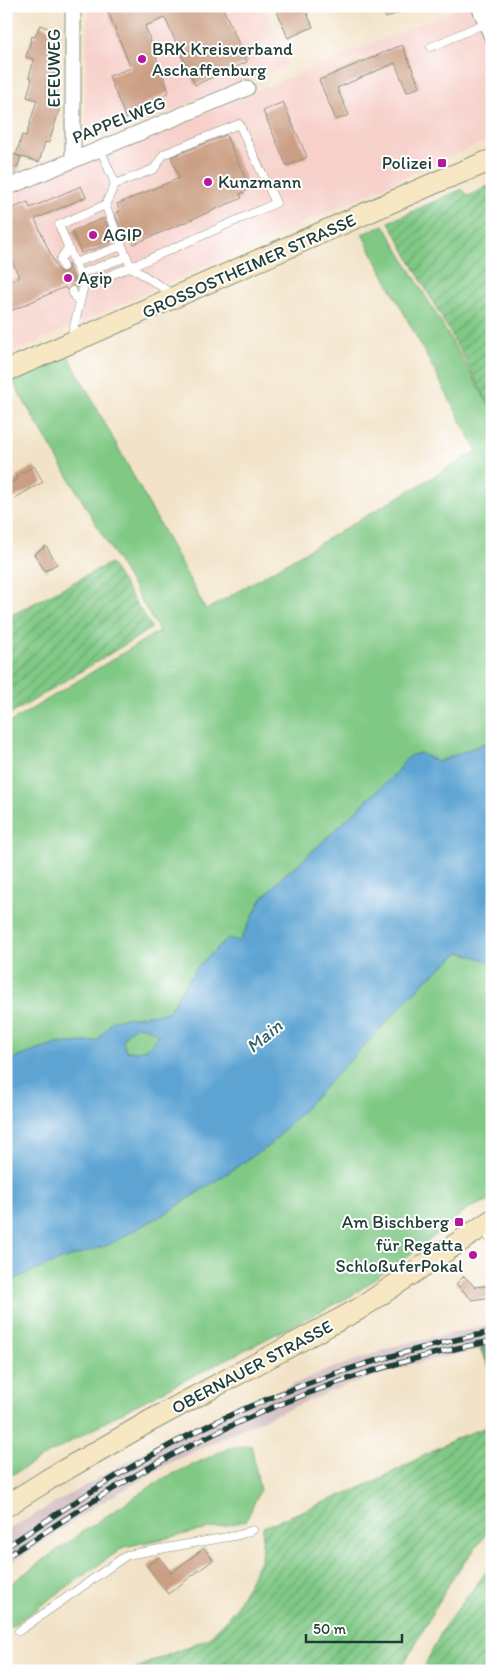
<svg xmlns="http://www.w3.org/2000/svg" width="498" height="1677" font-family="Itim,sans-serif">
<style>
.built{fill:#f7d0ca}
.industrial{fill:url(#industrial-grid)}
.railway{fill:#d2bec2}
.grass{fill:#80c985;stroke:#50835c}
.forest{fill:url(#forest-crowns);stroke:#447553}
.garden{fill:url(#garden-furrows);stroke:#50835c}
.water{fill:#5da4d3;stroke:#3e7084;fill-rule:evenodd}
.building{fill:#cb9f83}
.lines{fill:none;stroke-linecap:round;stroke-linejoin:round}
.service-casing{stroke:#88907e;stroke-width:9}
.minor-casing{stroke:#88907e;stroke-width:17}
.secondary-casing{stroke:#88907e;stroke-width:23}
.service{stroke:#fff;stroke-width:8}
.minor{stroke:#fff;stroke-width:15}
.secondary{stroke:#f7e8c3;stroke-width:21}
.rail-casing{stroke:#1f3d34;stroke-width:5.5}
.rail{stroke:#fff;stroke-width:4;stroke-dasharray:11;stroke-linecap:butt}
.poi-dot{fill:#b5179e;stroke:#fff;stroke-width:2}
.labels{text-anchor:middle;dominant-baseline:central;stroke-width:4;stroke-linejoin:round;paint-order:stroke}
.poi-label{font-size:18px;fill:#1f3d34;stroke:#fff;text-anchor:start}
.street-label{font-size:18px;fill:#1f3d34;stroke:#fff}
.water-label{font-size:19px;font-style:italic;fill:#35616c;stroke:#fff}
</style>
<defs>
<pattern id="industrial-grid" width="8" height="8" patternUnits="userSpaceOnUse" patternTransform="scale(1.25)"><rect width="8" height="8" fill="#d2bec2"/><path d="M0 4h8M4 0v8" fill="none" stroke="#aa9c9e"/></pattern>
<pattern id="forest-crowns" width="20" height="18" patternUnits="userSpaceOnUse" patternTransform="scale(1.25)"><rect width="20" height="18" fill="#68ad72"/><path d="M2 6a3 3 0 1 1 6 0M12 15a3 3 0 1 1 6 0" fill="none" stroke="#558e5e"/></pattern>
<pattern id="garden-furrows" width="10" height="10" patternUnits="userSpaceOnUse" patternTransform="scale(1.25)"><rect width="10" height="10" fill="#80c985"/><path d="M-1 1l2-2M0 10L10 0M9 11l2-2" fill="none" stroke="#68a46e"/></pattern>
</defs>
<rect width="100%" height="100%" fill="#fff"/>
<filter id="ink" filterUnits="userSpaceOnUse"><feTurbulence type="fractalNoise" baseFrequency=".02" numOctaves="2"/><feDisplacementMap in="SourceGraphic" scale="10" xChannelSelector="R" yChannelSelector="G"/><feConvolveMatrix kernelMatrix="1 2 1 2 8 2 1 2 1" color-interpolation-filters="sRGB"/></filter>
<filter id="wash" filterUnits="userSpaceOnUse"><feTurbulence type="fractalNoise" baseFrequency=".0096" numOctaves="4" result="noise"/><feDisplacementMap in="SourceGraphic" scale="20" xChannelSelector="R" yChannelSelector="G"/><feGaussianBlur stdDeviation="1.12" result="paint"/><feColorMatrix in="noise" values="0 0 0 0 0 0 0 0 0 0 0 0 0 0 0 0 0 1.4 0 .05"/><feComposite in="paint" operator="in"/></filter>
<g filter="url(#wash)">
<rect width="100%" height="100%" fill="#f2e3c8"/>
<!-- built -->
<g class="built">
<path d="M 88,6 L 264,6 L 288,65 L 102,138 L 94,137 L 87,132 L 85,124 Z"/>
<path d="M 463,6 L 492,6 L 492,138 L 6,356 L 6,194 Z"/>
</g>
<!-- industrial -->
<path class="industrial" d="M 6,152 L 22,157 L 18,173 L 6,178 Z"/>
<!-- railway -->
<path class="railway" d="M 492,1325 L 492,1347 L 413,1364 L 339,1388 L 243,1428 L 172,1462 L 94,1507 L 6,1566 L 6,1531 L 172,1436 L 327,1370 L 402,1344 Z"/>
<!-- grass -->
<g class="grass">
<path d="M 384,225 L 492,410 L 492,737 L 488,742 L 437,762 L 420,753 L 409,756 L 392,777 L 303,860 L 284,875 L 261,900 L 240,941 L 197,967 L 168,1012 L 113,1020 L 97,1041 L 57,1044 L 6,1061 L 6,725 L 159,631 L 12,381 L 69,357 L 206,610 L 477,451 L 362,234 Z"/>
<path d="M 460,952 L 492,962 L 492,1199 L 467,1209 L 422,1246 L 351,1296 L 132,1407 L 6,1478 L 6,1282 L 61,1260 L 108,1244 L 168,1212 L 270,1145 L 425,981 Z"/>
<path d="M 136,1026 L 147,1028 L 158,1034 C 150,1049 144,1052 127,1051 C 119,1040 126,1033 136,1026 Z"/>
<path d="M 251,1445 L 260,1490 L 246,1521 L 124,1547 L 6,1630 L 6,1587 L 84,1531 L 162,1479 L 229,1448 Z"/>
</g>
<!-- forest -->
<path class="forest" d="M 492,1347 L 492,1373 L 480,1349 Z"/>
<!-- garden -->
<g class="garden">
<path d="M 492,184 L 492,409 L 389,222 L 462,189 L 469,196 Z"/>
<path d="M 110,563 L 152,628 L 6,717 L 6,618 Z"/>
<path d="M 492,1425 L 492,1527 L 453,1577 L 400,1671 L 129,1671 L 209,1638 L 235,1609 L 261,1559 L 263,1527 L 374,1482 L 459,1437 Z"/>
<path d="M 492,1564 L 492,1671 L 422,1671 L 444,1627 Z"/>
</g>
<!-- water -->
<path class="water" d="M 492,737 L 492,921 L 489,923 L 492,931 L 492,962 L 460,952 L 425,981 L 270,1145 L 168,1212 L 108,1245 L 61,1260 L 6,1282 L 6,1061 L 57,1044 L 97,1041 L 113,1020 L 168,1012 L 197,967 L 228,938 L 240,941 L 261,900 L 284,875 L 303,860 L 392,777 L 409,756 L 420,753 L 438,762 L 488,742 ZM 136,1026 L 147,1028 L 158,1034 C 150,1049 144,1052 127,1051 C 119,1040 126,1032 136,1026 Z"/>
<g id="blocks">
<!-- building -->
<g class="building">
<path d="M 113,6 L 222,6 L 247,62 L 195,85 L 165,18 L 145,26 L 169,92 L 144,104 L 147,110 L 126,119 L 109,76 L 131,68 L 107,9 Z"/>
<path d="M 275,6 L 304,6 L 313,27 L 288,38 Z"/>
<path d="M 381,6 L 414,6 L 386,18 Z"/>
<path d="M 40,25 L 58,32 L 53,42 L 58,44 L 52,65 L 57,66 L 52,84 L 58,86 L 53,105 L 60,107 L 49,143 L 45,142 L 39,162 L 16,155 L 22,135 L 26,136 L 37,100 L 27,97 L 32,79 L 29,77 L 34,59 L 26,57 L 32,36 L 35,37 Z"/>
<path d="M 402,45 L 420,87 L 407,92 L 395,63 L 337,88 L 349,115 L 336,120 L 319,80 Z"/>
<path d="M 283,102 L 307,157 L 287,166 L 263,111 Z"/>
<path d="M 226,135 L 250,189 L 240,194 L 242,198 L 134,244 L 129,233 L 124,236 L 115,214 L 120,211 L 117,204 L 179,178 L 171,157 Z"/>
<path d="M 6,152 L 21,157 L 17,168 L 6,164 Z"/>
<path d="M 81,186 L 86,197 L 35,219 L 57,269 L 60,272 L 65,272 L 68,270 L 68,264 L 77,288 L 72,285 L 67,290 L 65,287 L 6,313 L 6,283 L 19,277 L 6,247 L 6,211 L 28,202 L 30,208 Z"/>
<path d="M 104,218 L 114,240 L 110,241 L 111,244 L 81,253 L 72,231 Z"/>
<path d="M 34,466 L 43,482 L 6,503 L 6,486 L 17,479 L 16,476 Z"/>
<path d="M 46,546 L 57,564 L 45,571 L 34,554 Z"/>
<path d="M 464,1276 L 475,1287 L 492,1285 L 492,1297 L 472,1300 L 456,1284 Z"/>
<path d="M 204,1548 L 213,1560 L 168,1594 L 147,1566 L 159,1557 L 171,1573 Z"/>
</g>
</g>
</g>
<g filter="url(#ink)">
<use href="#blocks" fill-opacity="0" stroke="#88907e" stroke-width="1"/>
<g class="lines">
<!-- service casing -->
<g class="service-casing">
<g id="service">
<path d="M 431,47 L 488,22"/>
<path d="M 105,205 L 115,184"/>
<path d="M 74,263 L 122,246"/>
<path d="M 63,267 L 60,260 L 68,248"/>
<path d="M 79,274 L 127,257"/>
<path d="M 84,285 L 131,267 L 174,295"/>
<path d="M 72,291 L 79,304"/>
<path d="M 71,339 L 84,285 L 59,225 L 105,205 L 131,267 L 276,203 L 239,124 L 164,154 L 154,169 L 115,184 L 100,148"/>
<path d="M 483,1228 L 492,1242"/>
<path d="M 19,1631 L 127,1555 L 239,1535 L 253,1530"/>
</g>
</g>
<!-- minor casing -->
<g class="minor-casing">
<g id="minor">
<path d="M 73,6 L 73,159"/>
<path d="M 479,6 L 492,37"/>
<path d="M 6,188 L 247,88"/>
</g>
</g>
<!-- secondary casing -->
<g class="secondary-casing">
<g id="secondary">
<path d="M 6,371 L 444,179 L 492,160"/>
<path d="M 6,1506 L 49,1479 L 150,1421 L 359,1309 L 492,1220"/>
</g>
</g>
<!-- service -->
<use href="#service" class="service"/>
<!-- minor -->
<use href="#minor" class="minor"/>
<!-- secondary -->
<use href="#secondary" class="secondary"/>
<!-- rail casing -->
<g class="rail-casing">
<g id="rail">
<path d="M 6,1547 C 61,1511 116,1474 174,1443 C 273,1390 382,1354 492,1332"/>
<path d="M 6,1557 C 63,1521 118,1483 178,1452 C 277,1400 382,1362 492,1341"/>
</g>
</g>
<!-- rail -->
<use href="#rail" class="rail"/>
</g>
</g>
<!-- markers -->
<g class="poi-dot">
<circle cx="142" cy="59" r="5"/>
<rect x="437" y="158" width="10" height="10" rx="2.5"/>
<circle cx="208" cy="182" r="5"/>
<circle cx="93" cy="235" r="5"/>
<circle cx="68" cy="278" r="5"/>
<rect x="454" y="1217" width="10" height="10" rx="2.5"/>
<circle cx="473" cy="1255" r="5"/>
</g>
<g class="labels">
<!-- poi labels -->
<g class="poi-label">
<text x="152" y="49">BRK Kreisverband<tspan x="152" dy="21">Aschaffenburg</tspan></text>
<text x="432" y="163" text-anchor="end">Polizei</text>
<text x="218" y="182">Kunzmann</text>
<text x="103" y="235">AGIP</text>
<text x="78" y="278">Agip</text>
<text x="449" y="1222" text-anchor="end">Am Bischberg</text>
<text x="463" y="1245" text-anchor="end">für Regatta<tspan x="463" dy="21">SchloßuferPokal</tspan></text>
</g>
<!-- street labels -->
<g class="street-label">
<text transform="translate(54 68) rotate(-90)">EFEUWEG</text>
<text transform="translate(119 120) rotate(-22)">PAPPELWEG</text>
<text transform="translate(249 266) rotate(-24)">GROSSOSTHEIMER STRASSE</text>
<text transform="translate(252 1367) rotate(-28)">OBERNAUER STRASSE</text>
</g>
<!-- water labels -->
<g class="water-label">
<text transform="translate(264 1036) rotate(-40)">Main</text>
</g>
</g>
<!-- margin -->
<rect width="498" height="1677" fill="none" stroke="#fff" stroke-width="25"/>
<!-- scale -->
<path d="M306 1634v8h96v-8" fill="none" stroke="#1f3d34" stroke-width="2.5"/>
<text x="313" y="1634" font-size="15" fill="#1f3d34" stroke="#ffffff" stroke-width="4" paint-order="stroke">50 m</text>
</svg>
